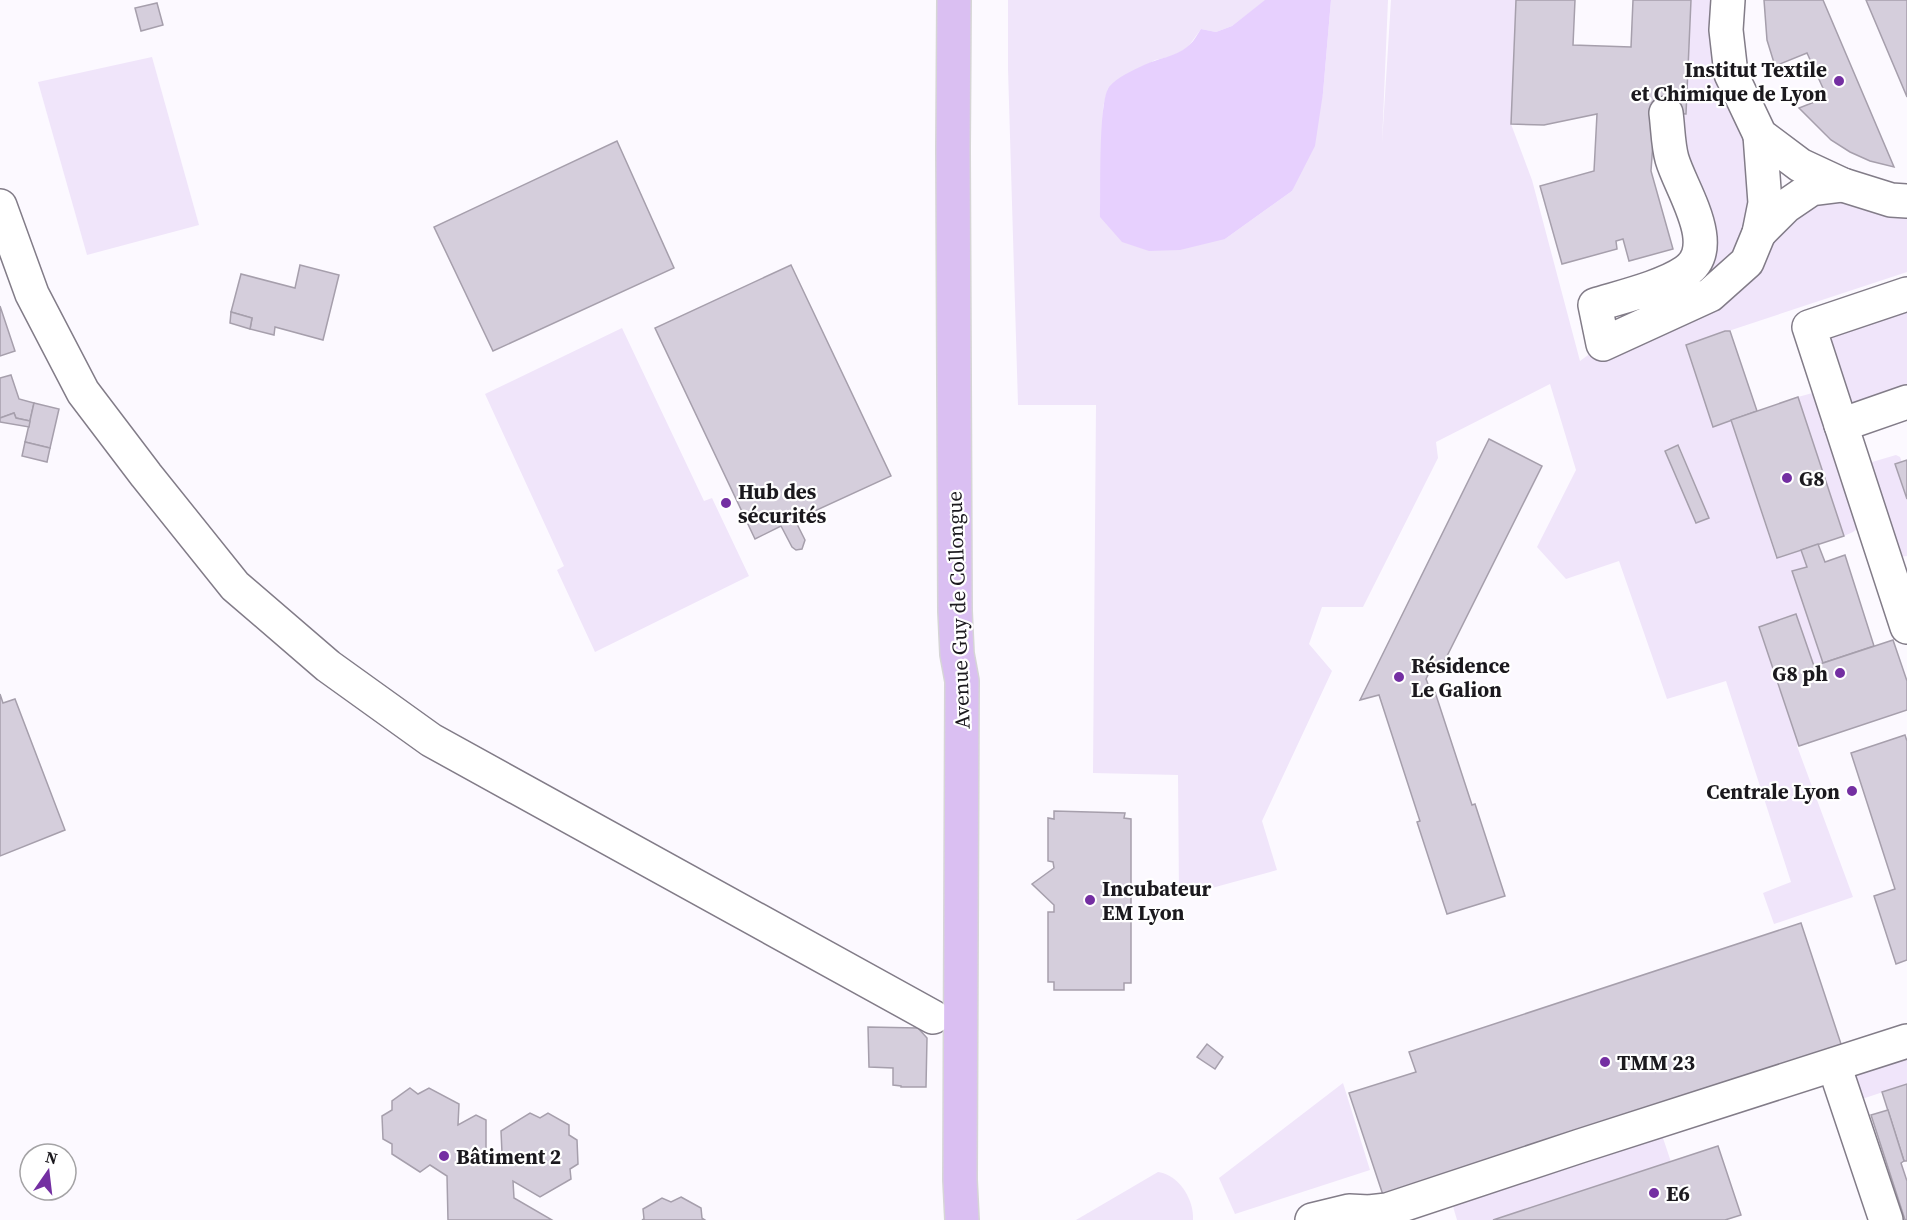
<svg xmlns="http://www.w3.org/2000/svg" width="1907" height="1220" font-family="'Source Serif 4',serif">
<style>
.green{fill:#f0e5fa;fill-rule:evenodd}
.water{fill:#e7d0fe}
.building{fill:#d5cedc;stroke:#a69fac;stroke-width:1.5}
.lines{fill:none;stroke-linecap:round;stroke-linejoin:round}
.minor-casing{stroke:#827c88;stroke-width:36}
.major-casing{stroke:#d6d6d6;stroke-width:36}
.minor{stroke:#fff;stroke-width:33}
.major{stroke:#dabff2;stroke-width:33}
.poi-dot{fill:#742fa2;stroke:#fff;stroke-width:2}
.labels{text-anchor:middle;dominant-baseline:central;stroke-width:4.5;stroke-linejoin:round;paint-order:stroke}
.poi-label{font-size:21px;font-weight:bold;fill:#1b191e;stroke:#fff;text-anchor:start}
.street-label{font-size:21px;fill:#1b191e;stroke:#fff}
</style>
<rect width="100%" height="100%" fill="#fcf9ff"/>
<!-- green -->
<g class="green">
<path d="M 1008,0 L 1266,0 L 1232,26 L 1216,32 L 1201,29 L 1188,47 L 1173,56 L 1155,60 L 1108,88 L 1103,107 L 1100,217 L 1225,239 L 1292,191 L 1323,93 L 1331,0 L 1388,0 L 1382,143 L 1391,0 L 1516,0 L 1511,124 L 1532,180 L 1580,361 L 1603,344 L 1774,238 L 1812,202 L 1837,198 L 1907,217 L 1907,272 L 1686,345 L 1713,426 L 1731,420 L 1776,558 L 1801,550 L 1807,567 L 1793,571 L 1823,663 L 1814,666 L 1796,614 L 1759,627 L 1799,745 L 1797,746 L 1853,897 L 1774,924 L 1763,893 L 1791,882 L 1726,681 L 1667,699 L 1619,561 L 1566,579 L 1537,547 L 1576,470 L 1550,384 L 1436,442 L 1438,458 L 1363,607 L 1322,607 L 1309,644 L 1332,671 L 1262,821 L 1277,870 L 1179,897 L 1178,775 L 1093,773 L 1096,405 L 1018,405 L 1008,69 ZM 1679,445 L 1709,518 L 1697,523 L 1665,451 Z"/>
<path d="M 1691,0 L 1716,0 L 1746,137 L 1751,208 L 1747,237 L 1711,282 L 1680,284 L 1696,275 L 1681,154 L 1679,119 L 1686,114 Z"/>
<path d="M 152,57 L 199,225 L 87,255 L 38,82 Z"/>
<path d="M 1907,294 L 1907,402 L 1841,425 L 1809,327 Z"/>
<path d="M 622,328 L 704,501 L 712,498 L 749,576 L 595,652 L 557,570 L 564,566 L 485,394 Z"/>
<path d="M 1816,392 L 1859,527 L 1853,532 L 1844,536 L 1798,397 Z"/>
<path d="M 1896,455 L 1900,457 L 1902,462 L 1896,464 L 1907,499 L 1907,556 L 1900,557 L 1870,465 L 1872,462 Z"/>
<path d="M 1907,1055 L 1907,1084 L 1862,1099 L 1855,1079 L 1856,1074 Z"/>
<path d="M 1343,1083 L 1370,1170 L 1235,1214 L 1219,1178 Z"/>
<path d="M 1662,1135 L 1671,1162 L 1493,1220 L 1457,1220 L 1452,1203 Z"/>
<path d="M 1158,1172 C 1179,1175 1194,1199 1193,1220 L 1076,1220 Z"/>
</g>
<!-- water -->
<path class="water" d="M 1265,0 L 1331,0 L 1323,93 L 1315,146 L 1292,191 L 1225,239 L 1180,250 L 1149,251 L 1122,242 L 1100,217 C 1101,193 1098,102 1109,87 C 1117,77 1132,71 1144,65 C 1158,58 1175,57 1187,47 C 1193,43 1197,35 1201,29 L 1216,32 L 1232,26 Z"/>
<!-- building -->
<g class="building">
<path d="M 1516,0 L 1575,0 L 1573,45 L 1631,47 L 1633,0 L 1691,0 L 1686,114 L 1655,113 L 1651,171 L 1673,249 L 1629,261 L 1623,239 L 1616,241 L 1617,249 L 1562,264 L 1540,186 L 1594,171 L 1597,114 L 1544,125 L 1511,124 Z"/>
<path d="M 1764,0 L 1823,0 L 1894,167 L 1870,161 L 1850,152 L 1831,140 L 1799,108 L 1827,97 L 1807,53 L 1775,66 L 1767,40 Z"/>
<path d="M 1866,0 L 1907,0 L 1907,97 Z"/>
<path d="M 157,3 L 163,25 L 141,31 L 135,8 Z"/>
<path d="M 617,141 L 674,268 L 493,351 L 434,227 Z"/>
<path d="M 300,265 L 339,275 L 323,340 L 275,327 L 274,335 L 250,329 L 252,318 L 231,312 L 241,274 L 295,288 Z"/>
<path d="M 791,265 L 891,476 L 795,520 L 805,540 L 802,549 L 796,550 L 792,547 L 781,526 L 755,539 L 655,328 Z"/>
<path d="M 0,306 L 15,351 L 0,356 Z"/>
<path d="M 231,312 L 252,318 L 250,329 L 230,323 Z"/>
<path d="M 1725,331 L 1730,331 L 1757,411 L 1713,427 L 1686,345 Z"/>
<path d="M 11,375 L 19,399 L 34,403 L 30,421 L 16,418 L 14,413 L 0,418 L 0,378 Z"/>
<path d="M 1798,397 L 1844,536 L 1777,558 L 1731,420 Z"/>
<path d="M 34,403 L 59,409 L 50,448 L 25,442 Z"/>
<path d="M 14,413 L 16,418 L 30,421 L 29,427 L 0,422 L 0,418 Z"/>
<path d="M 1489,439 L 1542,466 L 1438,674 L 1430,671 L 1426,679 L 1430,689 L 1434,689 L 1472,805 L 1475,804 L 1505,896 L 1447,914 L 1417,822 L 1420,821 L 1379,695 L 1360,700 Z"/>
<path d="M 25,442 L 50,448 L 47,462 L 22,456 Z"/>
<path d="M 1678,445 L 1709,518 L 1696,523 L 1665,451 Z"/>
<path d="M 1907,460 L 1907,499 L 1895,464 Z"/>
<path d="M 1818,544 L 1825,562 L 1845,555 L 1874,646 L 1823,663 L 1792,571 L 1807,567 L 1801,550 Z"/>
<path d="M 1796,614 L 1814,666 L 1893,640 L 1907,681 L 1907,710 L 1799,746 L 1759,627 Z"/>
<path d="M 0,694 L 3,703 L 15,699 L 65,830 L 0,856 Z"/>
<path d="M 1905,735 L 1907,741 L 1907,960 L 1896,964 L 1874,896 L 1895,889 L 1851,753 Z"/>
<path d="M 1054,811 L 1125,813 L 1124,818 L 1131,819 L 1131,983 L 1124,983 L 1124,990 L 1054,990 L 1054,982 L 1048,982 L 1048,912 L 1054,912 L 1054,905 L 1032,884 L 1054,868 L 1053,862 L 1048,861 L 1048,818 L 1054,819 Z"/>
<path d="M 1801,923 L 1842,1047 L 1384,1198 L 1349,1093 L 1416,1072 L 1409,1052 Z"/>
<path d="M 868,1027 L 918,1028 L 927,1038 L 926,1087 L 901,1087 L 901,1086 L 893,1085 L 893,1068 L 869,1067 Z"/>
<path d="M 1207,1044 L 1223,1057 L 1215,1069 L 1197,1057 Z"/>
<path d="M 1907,1084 L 1907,1161 L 1904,1161 L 1882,1092 Z"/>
<path d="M 410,1088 L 418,1094 L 429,1088 L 459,1104 L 458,1125 L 476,1115 L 486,1120 L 486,1152 L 496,1157 L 502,1153 L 501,1131 L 530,1113 L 540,1118 L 548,1113 L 569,1125 L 569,1135 L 577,1140 L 578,1164 L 570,1169 L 571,1179 L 540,1197 L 513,1181 L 514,1198 L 552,1220 L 448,1220 L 447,1176 L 430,1165 L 420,1172 L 392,1154 L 392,1144 L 383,1139 L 382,1116 L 392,1110 L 392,1101 Z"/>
<path d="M 1888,1110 L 1904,1161 L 1901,1163 L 1907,1181 L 1907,1220 L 1905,1220 L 1871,1115 Z"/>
<path d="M 1718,1146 L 1741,1215 L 1725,1220 L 1493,1220 Z"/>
<path d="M 681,1197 L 701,1208 L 702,1218 L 705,1220 L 642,1220 L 644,1219 L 643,1209 L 662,1198 L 671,1202 Z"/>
</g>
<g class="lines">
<!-- minor casing -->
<g class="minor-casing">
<g id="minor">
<path d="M 1728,0 L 1726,30 L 1731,74 L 1760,135 L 1800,165 L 1843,185 L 1891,200 L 1907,201"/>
<path d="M 1666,113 C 1668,128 1668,145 1672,159 C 1681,190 1722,247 1685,272 C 1663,287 1621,297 1595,305 L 1603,344 L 1710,295 L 1747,262 L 1759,233 L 1765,203 L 1760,135"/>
<path d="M 0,206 L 32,294 L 83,392 L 146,475 L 235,586 L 328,666 L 431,740 L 933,1017"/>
<path d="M 1759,233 L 1786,206 L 1811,189 L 1843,185"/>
<path d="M 1907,402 L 1841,425 L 1907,627"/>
<path d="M 1841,425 L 1809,327 L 1907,294"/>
<path d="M 1834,1065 L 1886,1220"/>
<path d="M 1312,1220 L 1349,1211 L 1369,1212 L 1387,1210 L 1580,1146 L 1907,1041"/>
</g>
</g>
<!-- major casing -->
<g class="major-casing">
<path id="major" d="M 954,0 L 953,149 L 955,611 L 957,654 L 962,681 L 960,1180 L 962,1220"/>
</g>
<!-- minor -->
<use href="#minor" class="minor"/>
<!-- major -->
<use href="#major" class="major"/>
</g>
<!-- markers -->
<g class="poi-dot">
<circle cx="1839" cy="81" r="6"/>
<circle cx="1787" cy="478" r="6"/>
<circle cx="726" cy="503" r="6"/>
<circle cx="1840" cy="673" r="6"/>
<circle cx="1399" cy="677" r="6"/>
<circle cx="1852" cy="791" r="6"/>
<circle cx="1090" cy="900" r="6"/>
<circle cx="1605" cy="1062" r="6"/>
<circle cx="444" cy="1156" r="6"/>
<circle cx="1654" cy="1193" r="6"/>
</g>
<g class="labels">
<!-- poi labels -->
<g class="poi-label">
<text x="1827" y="69" text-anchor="end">Institut Textile<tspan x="1827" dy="24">et Chimique de Lyon</tspan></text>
<text x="1799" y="478">G8</text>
<text x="738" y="491">Hub des<tspan x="738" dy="24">sécurités</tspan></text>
<text x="1411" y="665">Résidence<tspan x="1411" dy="24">Le Galion</tspan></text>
<text x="1828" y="673" text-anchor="end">G8 ph</text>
<text x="1840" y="791" text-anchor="end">Centrale Lyon</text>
<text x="1102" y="888">Incubateur<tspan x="1102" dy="24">EM Lyon</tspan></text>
<text x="1617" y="1062">TMM 23</text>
<text x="456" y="1156">Bâtiment 2</text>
<text x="1666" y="1193">E6</text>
</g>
<!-- street labels -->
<g class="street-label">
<text transform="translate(958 610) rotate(-92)">Avenue Guy de Collongue</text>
</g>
</g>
<!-- north arrow -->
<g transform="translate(48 1172) rotate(14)"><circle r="28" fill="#ffffff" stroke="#a4a3a5" stroke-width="1.5"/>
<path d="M0-4.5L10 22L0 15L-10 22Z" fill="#742fa2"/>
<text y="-9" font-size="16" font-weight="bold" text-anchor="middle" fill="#1b191e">N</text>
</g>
</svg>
